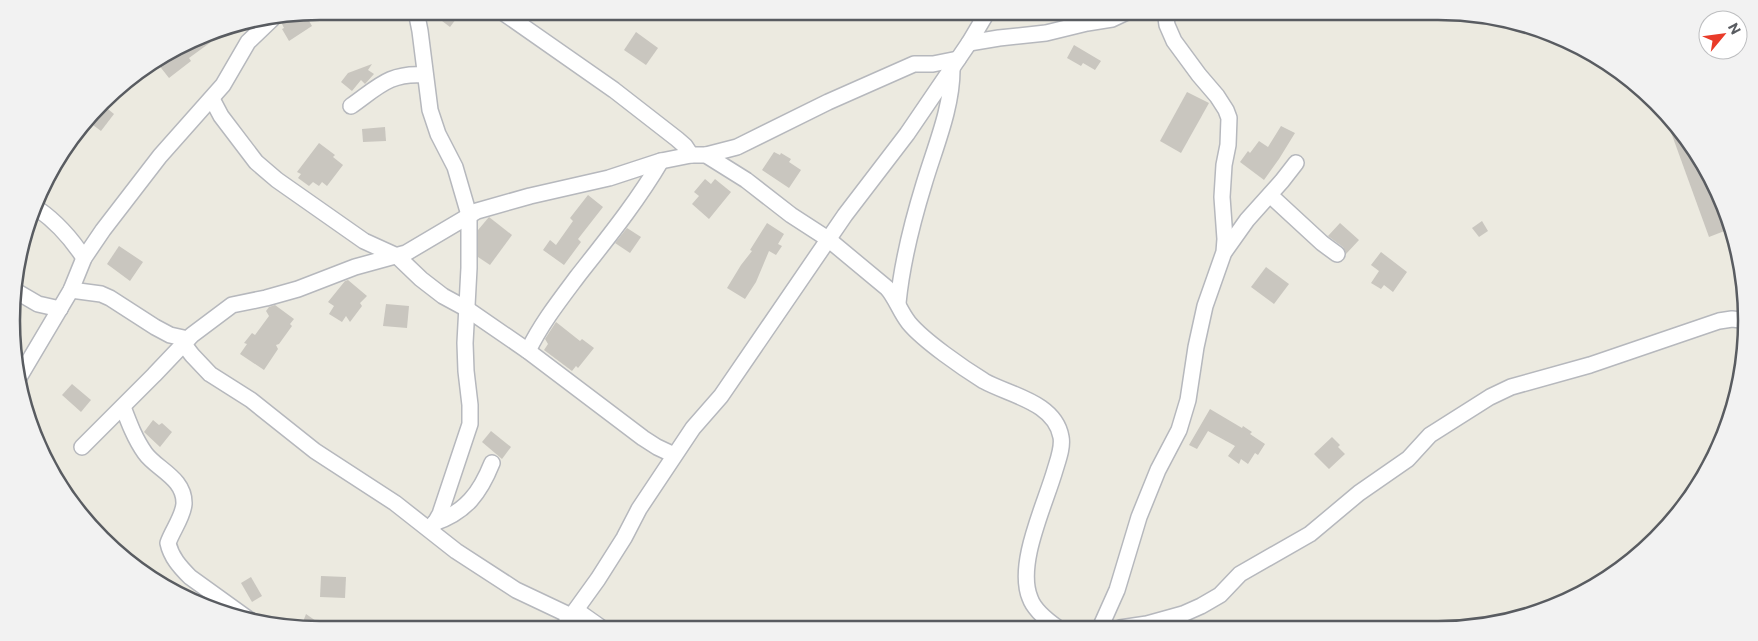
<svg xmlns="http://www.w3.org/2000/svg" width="1758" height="641" font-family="Commissioner,sans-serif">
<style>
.building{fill:#c9c6bf}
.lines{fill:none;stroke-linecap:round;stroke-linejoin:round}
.street-casing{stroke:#b6b8bd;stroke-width:18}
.street{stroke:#fff;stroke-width:15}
.rim{fill:none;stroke:#595c61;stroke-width:2.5}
</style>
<rect width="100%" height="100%" fill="#eceae0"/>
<!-- building -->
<g class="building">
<path d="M 429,11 L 462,11 L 450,27 Z"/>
<path d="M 305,14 L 312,26 L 289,41 L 282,29 L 284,28 L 281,22 L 289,16 Z"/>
<path d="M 636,32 L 658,48 L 646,65 L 624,50 Z"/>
<path d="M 207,36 L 211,42 L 189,58 L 191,61 L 169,78 L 158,64 Z"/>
<path d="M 1074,45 L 1101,61 L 1095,70 L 1083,63 L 1081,66 L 1067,58 Z"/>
<path d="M 372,64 L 368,70 L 374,74 L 365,84 L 361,80 L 352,91 L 341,82 L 348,73 Z"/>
<path d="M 1187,92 L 1209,103 L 1181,153 L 1160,141 Z"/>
<path d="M 103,105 L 114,114 L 101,131 L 89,122 Z"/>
<path d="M 1668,124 L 1705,166 L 1727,230 L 1709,237 Z"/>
<path d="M 1281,126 L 1295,133 L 1279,159 L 1264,180 L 1240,162 L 1248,151 L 1250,153 L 1259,141 L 1268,147 Z"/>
<path d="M 385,127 L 386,141 L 363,142 L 362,129 Z"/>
<path d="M 319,143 L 335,155 L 333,157 L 343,165 L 327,186 L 322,182 L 319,186 L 313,182 L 309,186 L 298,178 L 301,174 L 297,172 Z"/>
<path d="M 774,152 L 780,155 L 781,153 L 791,159 L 789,162 L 801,170 L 789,188 L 762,170 Z"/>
<path d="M 705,179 L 711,184 L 715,179 L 731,192 L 709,219 L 692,204 L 699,196 L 694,192 Z"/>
<path d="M 588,195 L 603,207 L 578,239 L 581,242 L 564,265 L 543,250 L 550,240 L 556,245 L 573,221 L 570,218 Z"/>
<path d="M 489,217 L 512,235 L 490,265 L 478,257 L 478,230 Z"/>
<path d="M 1482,221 L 1488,231 L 1479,237 L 1472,228 Z"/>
<path d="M 767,223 L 784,234 L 778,244 L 782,246 L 776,255 L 769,251 L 756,282 L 745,299 L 727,288 L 741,265 L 752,251 L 750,250 Z"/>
<path d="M 1340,223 L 1359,240 L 1346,254 L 1343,247 L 1328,236 Z"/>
<path d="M 627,228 L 641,237 L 630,253 L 615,243 Z"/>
<path d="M 119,246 L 143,262 L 130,281 L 107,264 Z"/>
<path d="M 1381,252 L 1407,272 L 1393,292 L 1384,285 L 1381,289 L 1371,283 L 1379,271 L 1371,265 Z"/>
<path d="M 1266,267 L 1289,284 L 1274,304 L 1251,287 Z"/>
<path d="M 348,280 L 367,296 L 360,303 L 362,306 L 350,322 L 346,316 L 342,322 L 329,314 L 334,306 L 328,302 L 345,281 Z"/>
<path d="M 386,304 L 409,306 L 407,328 L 383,326 Z"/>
<path d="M 275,305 L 294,319 L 290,324 L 292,326 L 279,344 L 276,345 L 278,349 L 264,370 L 240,354 L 247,344 L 244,343 L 252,333 L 255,335 L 269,316 L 266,311 L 269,307 Z"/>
<path d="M 556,322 L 580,341 L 582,339 L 594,348 L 578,368 L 576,366 L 572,371 L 544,350 L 548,344 L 545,339 Z"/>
<path d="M 72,384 L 91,400 L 81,412 L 62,395 Z"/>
<path d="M 1210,409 L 1242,428 L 1243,426 L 1252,432 L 1250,434 L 1265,444 L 1258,455 L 1255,453 L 1248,464 L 1241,459 L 1239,464 L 1228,456 L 1235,446 L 1208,431 L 1197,449 L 1189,445 Z"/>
<path d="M 153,420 L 159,425 L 162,423 L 172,432 L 160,447 L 144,432 Z"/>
<path d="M 491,431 L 511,447 L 502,459 L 482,442 Z"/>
<path d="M 1332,437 L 1340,445 L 1338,447 L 1345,454 L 1329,469 L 1314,454 Z"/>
<path d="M 321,576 L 346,577 L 345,598 L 320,597 Z"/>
<path d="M 251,577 L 262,596 L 252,602 L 241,583 Z"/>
<path d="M 306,614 L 329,630 L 301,627 Z"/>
</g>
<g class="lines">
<!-- street casing -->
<g class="street-casing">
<g id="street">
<path d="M 416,11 L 420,31 L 430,110 L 438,134 L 455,167 L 469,215 L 469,268 L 465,343 L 466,371 L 470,405 L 470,424 L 440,514 L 431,530"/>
<path d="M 501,11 L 614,90 L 677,139 L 685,146 L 691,155"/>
<path d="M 969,43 L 999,38 L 1046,33 L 1087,23 L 1112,19 L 1129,11"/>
<path d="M 212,99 L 221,116 L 256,162 L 277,180 L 364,241 L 397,256 L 421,279 L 443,296 L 467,309 L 528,351 L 643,438 L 657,447 L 674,455"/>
<path d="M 351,106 C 378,87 390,72 425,75"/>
<path d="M 706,155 L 737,147 L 828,102 L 914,64 L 933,64 L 958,59"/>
<path d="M 1270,195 L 1322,243 L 1337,254"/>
<path d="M 38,209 C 58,223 71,238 84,258"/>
<path d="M 1225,251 L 1247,220 L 1282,181 L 1296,163"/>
<path d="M 14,290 L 38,304 L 60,309"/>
<path d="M 71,290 L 101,294 L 110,298 L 155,327 L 170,335 L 188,339"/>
<path d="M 898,303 C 902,262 912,223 924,184 C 935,147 952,108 952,70"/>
<path d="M 183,343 L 192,355 L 210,374 L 251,400 L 315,451 L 395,503 L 456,551 L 516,590 L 571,616"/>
<path d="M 528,351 C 541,324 559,301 577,277 C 606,240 637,202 661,161"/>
<path d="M 17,381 L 71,290 L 84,258 L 103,230 L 160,156 L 223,85 L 248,42 L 272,19"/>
<path d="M 123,407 C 129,423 135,439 145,453 C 156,469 185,478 184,504 C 183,517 172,531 168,543 C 171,557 180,567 190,577 L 251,621"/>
<path d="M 82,447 L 154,375 L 192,335 L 232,305 L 266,298 L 298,289 L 355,267 L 406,253 L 477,211 L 530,196 L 609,178 L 661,161 L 691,155 L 706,155 L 746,180 L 791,215 L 828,239 L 887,288 C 896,298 900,312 909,323 C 924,341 963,368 984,381 C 1009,395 1055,402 1061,437 C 1063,447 1058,460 1055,470 C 1045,505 1016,564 1030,598 C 1034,610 1048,621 1058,628"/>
<path d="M 434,523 C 466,512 480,493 492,463"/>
<path d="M 576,610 L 603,629"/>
<path d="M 1100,628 L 1117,590 L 1139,517 L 1158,470 L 1179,430 L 1188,400 L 1196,347 L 1205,306 L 1224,252 L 1225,239 L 1222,197 L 1224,165 L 1228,145 L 1229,118 L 1226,110 L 1217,96 L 1199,75 L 1174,41 L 1167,25 L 1165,11"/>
<path d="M 1120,628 L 1147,624 L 1183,614 L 1201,606 L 1220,595 L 1240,574 L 1310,534 L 1359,493 L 1408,459 L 1430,435 L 1490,397 L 1511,387 L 1590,365 L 1719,321 L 1732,319 L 1741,320"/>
<path d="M 562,629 L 598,579 L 624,538 L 639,509 L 693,428 L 721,396 L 845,215 L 907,134 L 969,43 L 988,11"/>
</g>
</g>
<!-- street -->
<use href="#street" class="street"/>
</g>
<!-- crop -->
<path d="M0 0H1758V641H0ZM320 20H1438A300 300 0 0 1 1738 320V321A300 300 0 0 1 1438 621H320A300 300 0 0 1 20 321V320A300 300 0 0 1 320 20Z" fill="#f2f2f2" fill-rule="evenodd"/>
<path class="rim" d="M320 20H1438A300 300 0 0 1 1738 320V321A300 300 0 0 1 1438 621H320A300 300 0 0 1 20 321V320A300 300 0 0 1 320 20Z"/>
<!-- north arrow -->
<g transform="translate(1723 35) rotate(61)"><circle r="24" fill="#ffffff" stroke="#bdbec0"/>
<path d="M0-4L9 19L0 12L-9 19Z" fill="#e93b29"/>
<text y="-8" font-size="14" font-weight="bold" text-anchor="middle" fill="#595c61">N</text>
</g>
</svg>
